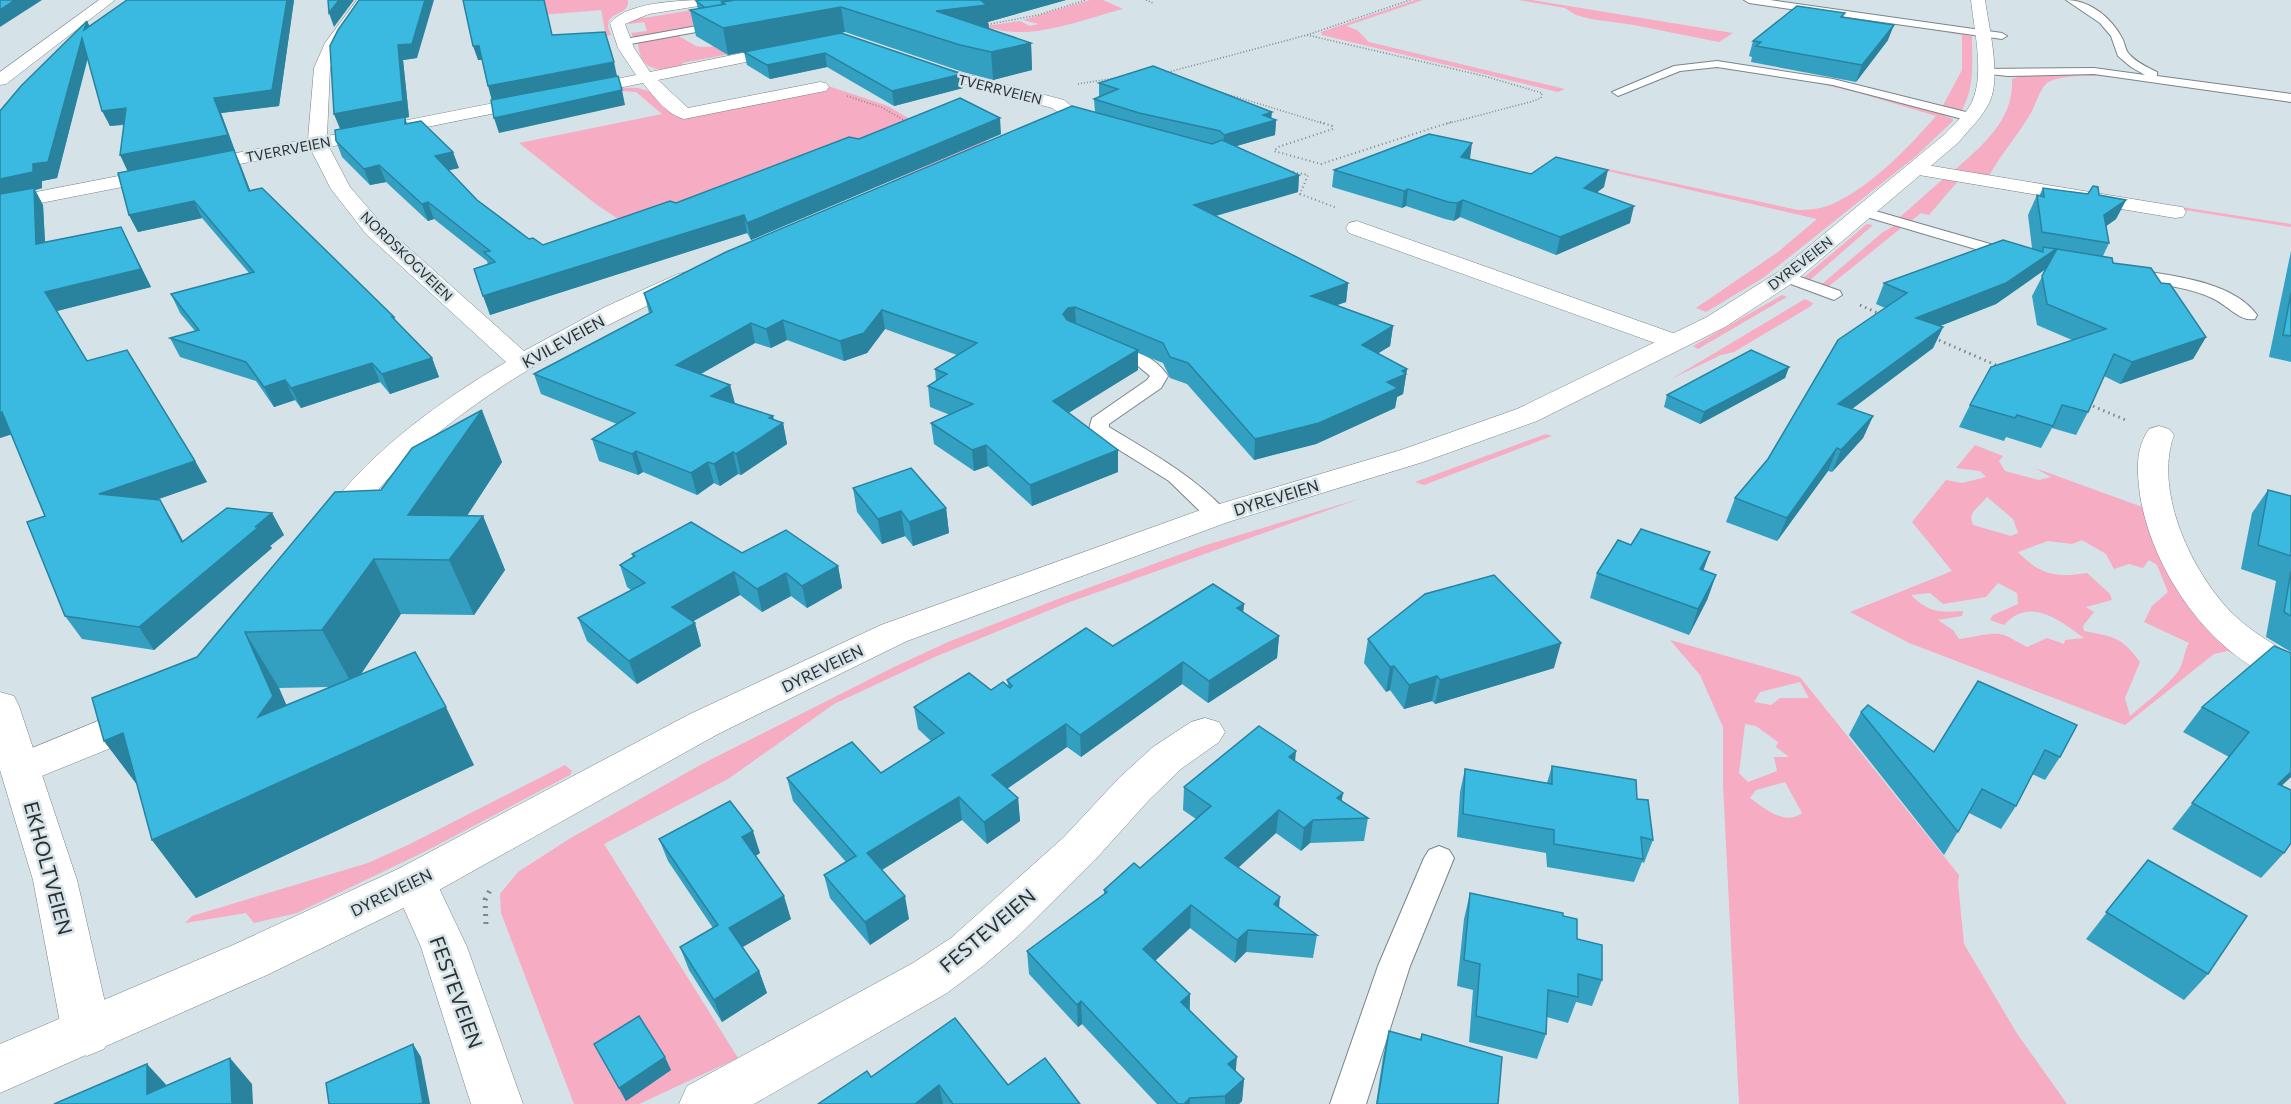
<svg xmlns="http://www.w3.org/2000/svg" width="2291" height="1104" font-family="Commissioner,sans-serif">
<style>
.green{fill:#f6acc3;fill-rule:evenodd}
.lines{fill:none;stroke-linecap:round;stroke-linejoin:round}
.service-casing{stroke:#798589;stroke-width:2}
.minor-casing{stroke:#798589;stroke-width:1}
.tertiary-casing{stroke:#798589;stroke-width:1}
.secondary-casing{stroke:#798589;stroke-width:1}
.path-far3{stroke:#7e878a;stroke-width:1.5;stroke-dasharray:1 2;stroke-linecap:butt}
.path-far2{stroke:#7e878a;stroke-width:2;stroke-dasharray:1 3;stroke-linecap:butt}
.path-far1{stroke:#7e878a;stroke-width:3;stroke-dasharray:1.5 4;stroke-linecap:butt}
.path{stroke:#7e878a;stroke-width:5;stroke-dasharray:2 6;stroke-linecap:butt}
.service{fill:#fff;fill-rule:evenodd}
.minor{fill:#fff;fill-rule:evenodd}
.tertiary{fill:#fff;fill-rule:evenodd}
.secondary{fill:#fff;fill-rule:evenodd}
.wall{fill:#33a0c2;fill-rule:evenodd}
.shaded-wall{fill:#29829e}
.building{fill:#3bbae1;stroke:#29829e;stroke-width:1.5}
.labels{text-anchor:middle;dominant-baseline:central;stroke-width:5;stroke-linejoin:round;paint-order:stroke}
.far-street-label{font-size:14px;fill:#2a2f31;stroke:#d5e2e7}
.street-label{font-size:16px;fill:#2a2f31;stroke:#d5e2e7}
.near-street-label{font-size:20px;fill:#2a2f31;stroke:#d5e2e7}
</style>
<rect width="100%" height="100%" fill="#d5e2e7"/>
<!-- green -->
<g class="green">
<path d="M 479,0 L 628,0 C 629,13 617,11 609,20 L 608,27 L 611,35 L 606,36 L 601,10 L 469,21 Z"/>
<path d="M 1090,0 L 1103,0 L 1123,9 C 1084,19 1034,40 995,29 L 888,35 L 857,41 C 911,30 966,30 1020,21 L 1030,26 L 1039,24 L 1023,20 Z"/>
<path d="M 1415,0 L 1423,0 L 1346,26 L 1357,30 L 1369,42 L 1565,89 L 1558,92 L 1322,35 L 1321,32 Z"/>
<path d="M 1518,0 L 1532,0 L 1733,33 L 1719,42 L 1634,25 L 1591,19 L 1576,15 L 1565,8 Z"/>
<path d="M 698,9 L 752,16 L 634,38 L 631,33 L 647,31 L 644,22 L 629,24 L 628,20 L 639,15 L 644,18 Z"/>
<path d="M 1864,19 L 1972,36 C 1972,62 1975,87 1962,110 L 1941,109 L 1962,70 L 1962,35 Z"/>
<path d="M 677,35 L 696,46 L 703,47 L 788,43 L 682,63 L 687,68 C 663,71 640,74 638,43 Z"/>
<path d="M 2069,73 C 2142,73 2219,88 2291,100 L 2291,103 C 2248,96 2078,61 2047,83 C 2040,89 2036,103 2032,111 C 2019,134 2001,154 1989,176 L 1999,179 L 2291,224 L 2291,227 L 1955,173 L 1954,171 C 1982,145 2014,121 2012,79 L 2024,75 Z"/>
<path d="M 1783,75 L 1817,80 L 1939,113 L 1953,119 L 1953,121 L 1916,156 L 1763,278 L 1706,312 L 1696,308 L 1778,252 L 1817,219 L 1590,167 L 1594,166 L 1798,210 C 1809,210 1820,209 1830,205 C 1869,189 1909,147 1936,116 L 1859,93 Z"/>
<path d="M 828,86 L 888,106 L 913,121 L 991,142 L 898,182 L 890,182 L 971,145 L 626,224 L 597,205 L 519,143 L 662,114 L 636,92 L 610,90 C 644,84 650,90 676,111 Z"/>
<path d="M 1947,179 L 1958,181 L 1929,215 L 1921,213 L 1911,221 L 1900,217 L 1942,180 Z"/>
<path d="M 1867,224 L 1873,225 L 1809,281 L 1802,279 Z"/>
<path d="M 1894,226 L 1901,228 L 1828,287 L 1822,284 L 1883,232 Z"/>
<path d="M 1782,295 L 1787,297 L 1698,349 L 1693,346 Z"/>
<path d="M 1805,299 L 1813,303 L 1811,306 L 1734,352 L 1721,355 L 1671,379 Z"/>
<path d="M 1546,434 L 1552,436 L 1424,485 L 1415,482 Z"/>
<path d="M 1975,445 L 2003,456 L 1999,461 L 2005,471 L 2039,480 L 2051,477 L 2035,468 L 2145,508 L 2251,663 L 2228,651 L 2214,654 L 2125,725 L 1909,643 L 1850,612 L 1952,571 L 1912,522 L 1946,480 L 1962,483 L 1986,477 L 1980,471 L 1956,468 ZM 1987,497 L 2013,519 L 2018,533 L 2011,536 L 1973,525 L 1971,518 L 1973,512 ZM 2082,540 L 2106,554 L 2114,569 L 2129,564 L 2143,568 L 2149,560 L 2157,565 L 2168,592 L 2152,606 L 2144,622 L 2189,643 C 2184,651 2184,662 2179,670 C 2169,685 2144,704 2130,716 L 2125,698 L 2140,662 C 2121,636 2113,637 2084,631 L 2083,626 L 2094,612 L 2086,607 L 2112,600 L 2110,594 L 2087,573 C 2056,578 2040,575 2018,552 L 2048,541 L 2072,544 ZM 1998,583 L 2017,593 L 2018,604 L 1993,615 L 1990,620 L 2004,625 C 2030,596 2059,620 2084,638 L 2065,640 L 2064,644 L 2047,638 L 2027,647 C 2019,643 2012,638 2004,635 C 1990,631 1973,638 1959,639 L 1953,630 L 1938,620 L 1962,616 L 1963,611 C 1939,613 1928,612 1911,595 L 1930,593 L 1943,604 L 1986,597 Z"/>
<path d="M 1362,498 L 1067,603 L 937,656 L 834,704 L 728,779 L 604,844 L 738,1058 L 639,1104 L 574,1104 L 501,913 L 500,894 L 518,872 L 569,839 L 702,764 L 892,668 L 948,642 L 1058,599 L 1203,546 Z"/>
<path d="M 1670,640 L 1800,677 L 1959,875 L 1958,883 L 1964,944 L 2016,1032 L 2067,1104 L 1739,1104 L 1723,784 L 1723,727 L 1700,675 ZM 1800,682 L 1809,698 L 1780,698 L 1771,705 L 1754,702 L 1760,692 ZM 1745,724 L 1756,726 L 1778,742 L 1776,747 L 1789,757 L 1774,757 L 1777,771 L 1748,782 L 1739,773 ZM 1785,782 L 1802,813 C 1785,826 1765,809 1750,798 L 1756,790 Z"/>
<path d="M 565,765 L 572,771 L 570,775 L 428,850 L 297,913 L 254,923 L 246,913 L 185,923 L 192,916 L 368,863 L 408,845 Z"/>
</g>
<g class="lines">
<!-- service casing -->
<g class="service-casing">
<g id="service">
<path d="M 1744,0 L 1770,0 L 2002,33 L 2007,36 L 2002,39 L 1749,3 Z"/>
<path d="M 2066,0 C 2089,0 2111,17 2122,38 C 2125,43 2125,50 2129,54 C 2137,63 2147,67 2157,72 L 2157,76 L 2291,94 L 2291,102 L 2094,74 L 2008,76 L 1981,73 L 1981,69 L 2094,68 L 2145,75 L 2131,67 L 2118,56 L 2111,36 L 2100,23 Z"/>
<path d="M 725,21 L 730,24 L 729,26 L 625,45 L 620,42 L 625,39 Z"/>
<path d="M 1717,61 L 1833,79 L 1974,114 L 1976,117 L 1970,121 L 1833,85 L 1717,67 L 1680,71 L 1618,96 L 1612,92 L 1674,66 Z"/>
<path d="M 1865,208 L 2018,252 L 2020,255 L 2012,260 L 2006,258 L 1860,215 L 1858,212 Z"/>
<path d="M 2128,269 C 2167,275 2232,280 2257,315 L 2255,319 C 2240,322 2227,305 2214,299 C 2185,285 2153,285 2122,277 L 2120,274 Z"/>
<path d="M 1786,272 L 1840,291 L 1842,295 L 1834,300 L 1780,280 L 1778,277 L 1780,274 Z"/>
<path d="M 1109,343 C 1131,348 1155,356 1168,376 L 1161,388 L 1109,424 L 1109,427 C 1150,452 1191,474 1225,510 L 1228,515 L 1225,520 L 1217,521 L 1209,520 L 1169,481 L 1092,433 L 1089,429 L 1092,418 L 1147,380 L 1150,376 L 1138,366 L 1103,352 L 1100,348 L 1103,344 Z"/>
<path d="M 1439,846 L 1449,850 L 1454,858 L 1410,966 L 1366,1104 L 1330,1104 L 1378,966 L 1424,858 L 1429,850 Z"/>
</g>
</g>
<!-- minor casing -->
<g class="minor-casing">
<g id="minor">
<path d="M 357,0 L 371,0 L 341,43 L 330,68 L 327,136 L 636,75 L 618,48 L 610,23 C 629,0 689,0 718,0 L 711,4 L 649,14 L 625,24 L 634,48 L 650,72 L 790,43 L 798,48 L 790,53 L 658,80 L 688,108 L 820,82 L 826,83 L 829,87 L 826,91 L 820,92 L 684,119 C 668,115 653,96 643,83 L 329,147 L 350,187 L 382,224 L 524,351 L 605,307 L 678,274 L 686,272 L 694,274 L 698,279 L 694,284 C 595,329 493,382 411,456 C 386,478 366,505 344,531 L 333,534 L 322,531 L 317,524 C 364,456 435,404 506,362 L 366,234 L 331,189 L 311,150 L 0,211 L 0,199 L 308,139 L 314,68 L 325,43 Z"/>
<path d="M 920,62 L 1064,100 L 1080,113 L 1077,117 L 1065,117 L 1052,108 L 914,70 L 912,67 L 914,64 Z"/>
<path d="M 1914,163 L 2175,206 L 2183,207 L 2186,212 L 2183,217 L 2175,218 L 1907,173 L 1904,169 L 1907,165 Z"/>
<path d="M 1357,221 L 1684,337 L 1688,342 L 1684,347 L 1675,350 L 1666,347 L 1349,233 L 1346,228 L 1349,223 Z"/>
<path d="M 2159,426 L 2169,429 L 2174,435 C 2153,492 2193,575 2234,615 C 2251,631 2271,643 2291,655 L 2291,684 C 2214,662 2152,572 2140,495 C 2137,472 2135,449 2149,429 Z"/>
<path d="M 144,702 L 158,706 L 163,716 L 158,726 L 111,748 L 22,784 L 8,780 L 2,769 L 8,758 Z"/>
<path d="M 1205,718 L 1219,722 L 1225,732 L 1219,742 L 1181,769 L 1149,800 L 1094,861 L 1017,937 L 983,966 L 947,993 L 754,1104 L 679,1104 L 687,1086 L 913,963 L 951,938 L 1064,837 L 1119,778 L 1153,747 L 1191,722 Z"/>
<path d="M 414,864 L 430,869 L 467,947 L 523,1104 L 471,1104 L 421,947 L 392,882 L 398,869 Z"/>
</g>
</g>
<!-- tertiary casing -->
<g class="tertiary-casing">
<g id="tertiary">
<path d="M 99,0 L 115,0 L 6,84 L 0,85 L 0,72 Z"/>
<path d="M 0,692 L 14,696 L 19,706 L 77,880 L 112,1033 L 104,1049 L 87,1056 L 70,1049 L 62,1033 L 33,880 L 0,770 Z"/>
</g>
</g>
<!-- secondary casing -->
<g class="secondary-casing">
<path id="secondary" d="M 1971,0 L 1985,0 C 1989,28 2001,75 1990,101 C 1983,117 1969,129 1959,142 L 1794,282 L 1725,327 L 1537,421 L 1423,462 L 1228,522 L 907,641 L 718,734 L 430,895 L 267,975 L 0,1093 L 0,1044 L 233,945 L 398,869 L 690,714 L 881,625 L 1206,508 L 1401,450 L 1517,409 L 1707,317 L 1778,272 L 1945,134 C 1954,124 1966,114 1972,102 C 1985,73 1974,30 1971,0 Z"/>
</g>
<!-- path-far3 -->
<g class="path-far3">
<path d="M 1146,0 L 1153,3"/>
<path d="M 985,25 L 1038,15 L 1086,0"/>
<path d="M 1307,35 L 1484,76 L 1542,93 L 1541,98 L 1530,102 L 1446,124"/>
<path d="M 1165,73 L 1307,35 L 1410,0"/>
<path d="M 1078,84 L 1121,77"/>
<path d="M 1214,90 L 1325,124"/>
<path d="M 847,96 L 881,107 L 909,123"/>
</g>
<!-- path-far2 -->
<g class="path-far2">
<path d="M 1320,122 L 1332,126 L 1333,129 L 1278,147 L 1274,151 L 1321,164 L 1451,122"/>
<path d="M 1289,171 L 1308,175 L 1300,194 L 1337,208"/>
</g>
<!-- path-far1 -->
<g class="path-far1">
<path d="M 1860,305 L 1880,314"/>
<path d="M 1934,338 L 1998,366"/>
<path d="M 2088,404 L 2128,421"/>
</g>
<!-- path -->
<path class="path" d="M 486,924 L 485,900 L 491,888"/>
<!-- service -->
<use href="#service" class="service"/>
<!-- minor -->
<use href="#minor" class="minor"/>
<!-- tertiary -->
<use href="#tertiary" class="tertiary"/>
<!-- secondary -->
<use href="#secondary" class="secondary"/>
</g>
<!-- wall -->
<g class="wall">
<path d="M 127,0 L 294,0 L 279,106 L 221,113 L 235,151 L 234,151 L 250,191 L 394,317 L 396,321 L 432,358 L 439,377 L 390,394 L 380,382 L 301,408 L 295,400 L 274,407 L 256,381 L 180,357 L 170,338 L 195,331 L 180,313 L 171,294 L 249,273 L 202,218 L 138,232 L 129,215 L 128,171 L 124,125 L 110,126 L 88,58 L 57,178 L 42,181 L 42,188 L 35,190 L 43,205 L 45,242 L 121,227 L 151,287 L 57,311 L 87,361 L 195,461 L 207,482 L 156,500 L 160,500 L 183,541 L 272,513 L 284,535 L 270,546 L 272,548 L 154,650 L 82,639 L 65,616 L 45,516 L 11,434 L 0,438 L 0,111 L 87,21 L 89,26 Z"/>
<path d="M 359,0 L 417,58 L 403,60 L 409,117 L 405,118 L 407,124 L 459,168 L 449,170 L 477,200 L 529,239 L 543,245 L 676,203 L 859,139 L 1001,134 L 751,240 L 747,233 L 490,315 L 488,265 L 487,261 L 434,219 L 428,221 L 386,182 L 370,185 L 342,157 L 336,141 L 340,129 L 334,114 Z"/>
<path d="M 1066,0 L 988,22 L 989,29 L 1031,43 L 1032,70 L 993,80 L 963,72 L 845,32 L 728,55 L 696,36 L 690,10 L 698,9 L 696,1 Z"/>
<path d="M 1844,18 L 1888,40 L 1856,82 L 1751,62 L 1752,57 L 1749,56 L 1753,41 Z"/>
<path d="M 841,33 L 962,74 L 963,88 L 894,106 L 827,67 L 770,79 L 747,65 L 744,52 Z"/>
<path d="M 1099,83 L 1271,118 L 1276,120 L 1275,135 L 1236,146 L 1299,175 L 1298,192 L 1216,216 L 1348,283 L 1346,302 L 1336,305 L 1393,326 L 1390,346 L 1377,354 L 1407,369 L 1403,394 L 1397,397 L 1395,408 L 1316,444 L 1254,460 L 1187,384 L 1170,378 L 1163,363 L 1138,353 L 1138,370 L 1068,413 L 1118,472 L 1032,506 L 988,466 L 974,471 L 934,444 L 931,423 L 950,415 L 930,407 L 928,386 L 936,381 L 935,369 L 957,355 L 885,329 L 867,353 L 844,361 L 787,340 L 771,348 L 755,343 L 701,374 L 730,385 L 735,403 L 783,423 L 787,444 L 741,475 L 738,474 L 720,486 L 714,483 L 697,495 L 643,472 L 638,475 L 599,461 L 592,439 L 617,424 L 541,394 L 534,374 L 649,313 L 644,293 L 1095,112 L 1094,99 L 1099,97 Z"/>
<path d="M 1469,159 L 1531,174 L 1604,187 L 1597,192 L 1630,223 L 1556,255 L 1460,217 L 1454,221 L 1445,219 L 1406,206 L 1402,208 L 1332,187 L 1334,170 Z"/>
<path d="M 2043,188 L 2126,200 L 2116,219 L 2106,226 L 2109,243 L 2103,256 L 2113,263 L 2161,283 L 2206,337 L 2193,359 L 2120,384 L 2104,376 L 2088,412 L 2076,435 L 2052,428 L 2041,448 L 2006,437 L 2004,441 L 1959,427 L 1970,405 L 2072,340 L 2037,325 L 2032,296 L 2046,269 L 1996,304 L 1940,326 L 1943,327 L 1933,348 L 1852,409 L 1873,416 L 1863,438 L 1832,472 L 1828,471 L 1777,541 L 1726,522 L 1735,498 L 1768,459 L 1885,308 L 1876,304 L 1884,283 L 2032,248 L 2028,215 L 2037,195 L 2039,196 Z"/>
<path d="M 2291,251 L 2291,362 L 2269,357 Z"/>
<path d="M 1789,367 L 1785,378 L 1700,424 L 1664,407 L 1667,395 Z"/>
<path d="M 502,462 L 467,516 L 483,516 L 505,570 L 474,615 L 401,614 L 361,674 L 474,765 L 196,898 L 152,840 L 137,784 L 104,741 L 381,490 ZM 330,687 L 286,705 L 279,688 Z"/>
<path d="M 853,488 L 946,508 L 949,533 L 913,546 L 905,536 L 882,544 L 857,512 Z"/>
<path d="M 2268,490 L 2291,496 L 2291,652 L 2266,637 L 2276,581 L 2241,569 L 2252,513 Z"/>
<path d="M 1631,545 L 1710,552 L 1703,570 L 1716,575 L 1707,600 L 1689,635 L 1590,598 L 1597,573 Z"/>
<path d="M 742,553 L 838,566 L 842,588 L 807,608 L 791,596 L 762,612 L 740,595 L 692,622 L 695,623 L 701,646 L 637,684 L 587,641 L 578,618 L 631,590 L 627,587 L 620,565 L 633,558 L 632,554 Z"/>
<path d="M 1244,604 L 1243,612 L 1279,636 L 1277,658 L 1208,703 L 1182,684 L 1081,757 L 1067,747 L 1007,789 L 1018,798 L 1020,821 L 987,844 L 962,820 L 882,870 L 909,919 L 870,945 L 830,898 L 824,875 L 846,862 L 793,801 L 787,778 L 881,773 L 931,741 L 918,729 L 914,707 L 991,690 L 1008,685 L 1007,680 Z"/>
<path d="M 1368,639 L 1554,668 L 1435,704 L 1432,701 L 1404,709 L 1390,690 L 1386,692 L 1364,663 Z"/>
<path d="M 2291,653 L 2291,777 L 2282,785 L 2284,853 L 2261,878 L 2172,829 L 2229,757 L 2183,732 L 2202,707 Z"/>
<path d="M 1978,681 L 2060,757 L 2045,780 L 2032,774 L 2016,806 L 2001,829 L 1969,813 L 1944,855 L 1849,735 L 1861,712 L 1934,752 Z"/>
<path d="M 1295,761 L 1343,793 L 1341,801 L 1368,818 L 1364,841 L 1310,843 L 1301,851 L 1276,833 L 1238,867 L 1279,908 L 1317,935 L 1313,958 L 1246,952 L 1235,963 L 1190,928 L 1155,961 L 1190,994 L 1190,1011 L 1236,1072 L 1244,1079 L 1242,1101 L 1239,1104 L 1157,1104 L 1082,1024 L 1078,1027 L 1029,974 L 1027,951 L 1104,895 L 1104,890 L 1140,868 L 1196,819 L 1183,810 L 1184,787 Z"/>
<path d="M 1552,766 L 1637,799 L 1653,840 L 1644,863 L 1642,862 L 1634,882 L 1547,867 L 1546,853 L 1457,837 L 1460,792 L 1465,769 L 1547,783 Z"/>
<path d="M 659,839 L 760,853 L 755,856 L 791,919 L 742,947 L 759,971 L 767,993 L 722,1022 L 689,970 L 680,947 L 713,928 L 668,861 Z"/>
<path d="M 2148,860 L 2208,974 L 2184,1000 L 2086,939 Z"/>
<path d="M 1470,893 L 1563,916 L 1602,980 L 1592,1006 L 1576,1002 L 1568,1023 L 1547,1017 L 1546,1034 L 1537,1059 L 1469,1042 L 1473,990 L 1457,986 L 1464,919 Z"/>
<path d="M 1389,1031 L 1420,1039 L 1422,1034 L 1498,1104 L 1376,1104 L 1383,1057 Z"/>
<path d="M 594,1044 L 671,1070 L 626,1101 Z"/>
<path d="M 871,1077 L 1008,1085 L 1080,1104 L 818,1104 Z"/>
</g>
<!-- shaded-wall -->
<g class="shaded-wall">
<path d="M 15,0 L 42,0 L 0,27 L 0,10 Z"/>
<path d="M 287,0 L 294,0 L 279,106 L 221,113 L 235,151 L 234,151 L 241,166 L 257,208 L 128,172 L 120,155 L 214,98 Z"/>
<path d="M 339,0 L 354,0 L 334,27 L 329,13 Z"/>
<path d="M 425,0 L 434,0 L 417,58 L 403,60 L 409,117 L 405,118 L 410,132 L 341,130 L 334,114 L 398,45 Z"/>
<path d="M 979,0 L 1066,0 L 988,22 L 989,30 L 936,11 Z"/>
<path d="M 841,7 L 845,32 L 728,55 L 723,28 Z"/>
<path d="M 87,21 L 94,35 L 84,30 Z"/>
<path d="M 1894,25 L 1888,40 L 1856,82 L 1862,65 Z"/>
<path d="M 82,38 L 89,52 L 57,178 L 42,181 L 42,188 L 35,190 L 43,205 L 46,262 L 0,198 L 0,179 L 33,164 Z"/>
<path d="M 1031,43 L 1032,70 L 993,80 L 991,52 Z"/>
<path d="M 473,46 L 479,46 L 483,60 L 478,60 Z"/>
<path d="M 825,53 L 827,67 L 770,79 L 767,65 Z"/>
<path d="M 614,62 L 617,76 L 492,101 L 488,86 Z"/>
<path d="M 962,74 L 963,88 L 894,106 L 892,91 Z"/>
<path d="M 622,90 L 625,105 L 499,133 L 494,118 Z"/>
<path d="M 126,108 L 133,123 L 110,126 L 102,111 Z"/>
<path d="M 1272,112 L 1271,121 L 1276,120 L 1275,135 L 1223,150 L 1224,135 L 1263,115 Z"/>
<path d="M 1000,118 L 1001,134 L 751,240 L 747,223 Z"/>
<path d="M 1472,143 L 1470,159 L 1461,157 Z"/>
<path d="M 453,152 L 459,168 L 441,172 L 435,156 Z"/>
<path d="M 379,165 L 386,182 L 370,185 L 364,169 Z"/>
<path d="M 1608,170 L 1604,187 L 1581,205 L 1584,188 Z"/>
<path d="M 1299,175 L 1298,192 L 1193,222 L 1194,205 Z"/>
<path d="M 1408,189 L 1406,206 L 1402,208 L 1404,191 Z"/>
<path d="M 1463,200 L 1460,217 L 1454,221 L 1457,203 Z"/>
<path d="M 2126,200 L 2116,219 L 2094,235 L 2104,215 Z"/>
<path d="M 194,201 L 202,218 L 138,232 L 129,215 Z"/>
<path d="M 428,202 L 434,219 L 428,221 L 422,204 Z"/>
<path d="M 1634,206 L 1630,223 L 1556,255 L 1560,237 Z"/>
<path d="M 744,215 L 747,233 L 490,315 L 483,296 Z"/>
<path d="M 121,227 L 151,287 L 57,311 L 45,292 Z"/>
<path d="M 2056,249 L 2047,268 L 1996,304 L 1907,339 L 1916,318 Z"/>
<path d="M 1348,283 L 1346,302 L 1309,315 L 1311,296 Z"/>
<path d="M 1075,307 L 1076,327 L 1069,328 L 1063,314 L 1068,308 Z"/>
<path d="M 882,310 L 885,329 L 867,353 L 844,361 L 840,341 Z"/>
<path d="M 783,320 L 787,340 L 771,348 L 766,329 Z"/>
<path d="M 751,323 L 755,343 L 681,385 L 676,365 Z"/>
<path d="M 1393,326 L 1390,346 L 1359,365 L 1362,345 Z"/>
<path d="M 1943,327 L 1933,348 L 1829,426 L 1838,404 Z"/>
<path d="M 2206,337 L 2193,359 L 2120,384 L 2132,362 Z"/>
<path d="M 1138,350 L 1138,370 L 1054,422 L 1053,401 Z"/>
<path d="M 432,358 L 439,377 L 390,394 L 382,374 Z"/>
<path d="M 372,363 L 380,382 L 301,408 L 291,388 Z"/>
<path d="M 1789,367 L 1785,378 L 1700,424 L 1704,412 Z"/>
<path d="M 1407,369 L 1403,394 L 1397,397 L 1395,408 L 1316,444 L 1254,460 L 1255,439 L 1387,382 L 1402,371 Z"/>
<path d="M 285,380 L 295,400 L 274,407 L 264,387 Z"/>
<path d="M 730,385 L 735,405 L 711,396 Z"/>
<path d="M 482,410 L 502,462 L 438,560 L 408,515 Z"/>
<path d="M 2,412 L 16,433 L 0,438 L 0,413 Z"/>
<path d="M 773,416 L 776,428 L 783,423 L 787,444 L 741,475 L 736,454 L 769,418 Z"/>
<path d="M 1873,416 L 1863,438 L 1832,472 L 1841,450 Z"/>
<path d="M 986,445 L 988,466 L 974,471 L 972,450 Z"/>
<path d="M 1837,448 L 1828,471 L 1777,541 L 1787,518 Z"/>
<path d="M 1118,450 L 1118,472 L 1032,506 L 1030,485 Z"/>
<path d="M 636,451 L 643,472 L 638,475 L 632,454 Z"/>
<path d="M 733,452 L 738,474 L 720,486 L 714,464 Z"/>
<path d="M 195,461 L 207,482 L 113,515 L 99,494 Z"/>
<path d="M 708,462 L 714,483 L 697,495 L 691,473 Z"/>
<path d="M 160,500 L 173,522 L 195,564 L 182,542 Z"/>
<path d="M 946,508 L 949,533 L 913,546 L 909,522 Z"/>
<path d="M 901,511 L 905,536 L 882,544 L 878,519 Z"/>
<path d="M 272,513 L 284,535 L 270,546 L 272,548 L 154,650 L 139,627 Z"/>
<path d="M 483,516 L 505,570 L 474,615 L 449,560 Z"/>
<path d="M 1710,552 L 1701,577 L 1700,569 Z"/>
<path d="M 374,559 L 401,614 L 353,686 L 322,630 Z"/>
<path d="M 838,566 L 842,588 L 807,608 L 802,586 Z"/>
<path d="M 734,572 L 740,595 L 679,629 L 672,607 Z"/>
<path d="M 786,573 L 791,596 L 762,612 L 757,589 Z"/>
<path d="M 1716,575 L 1707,600 L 1689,635 L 1698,609 Z"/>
<path d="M 1244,604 L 1242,625 L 1237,608 Z"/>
<path d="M 695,623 L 701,646 L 637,684 L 629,661 Z"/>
<path d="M 245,632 L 279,688 L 308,754 L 258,717 Z"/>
<path d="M 1279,636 L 1277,658 L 1208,703 L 1209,681 Z"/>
<path d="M 1561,643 L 1554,668 L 1435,704 L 1440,680 Z"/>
<path d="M 1183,662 L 1182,684 L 1081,757 L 1080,735 Z"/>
<path d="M 1394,666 L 1390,690 L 1386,692 L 1390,667 Z"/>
<path d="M 1437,676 L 1432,701 L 1404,709 L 1409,685 Z"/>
<path d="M 446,707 L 474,765 L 196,898 L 152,840 Z"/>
<path d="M 1066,724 L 1067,747 L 995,797 L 992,775 Z"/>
<path d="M 123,733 L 147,798 L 104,741 Z"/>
<path d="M 1296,751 L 1294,774 L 1289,757 Z"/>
<path d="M 2291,772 L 2291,777 L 2257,809 L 2278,784 Z"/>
<path d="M 1343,793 L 1339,816 L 1337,798 Z"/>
<path d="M 959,797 L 962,820 L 872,876 L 867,853 Z"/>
<path d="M 1018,798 L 1020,821 L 987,844 L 984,822 Z"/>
<path d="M 1279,810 L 1276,833 L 1224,881 L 1225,858 Z"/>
<path d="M 1313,820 L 1310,843 L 1301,851 L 1304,828 Z"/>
<path d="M 753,831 L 760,853 L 749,860 L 742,837 Z"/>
<path d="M 784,896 L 791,919 L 736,951 L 729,928 Z"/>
<path d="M 905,896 L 909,919 L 870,945 L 865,922 Z"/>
<path d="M 1280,897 L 1278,921 L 1274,904 Z"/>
<path d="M 1191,905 L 1190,928 L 1143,972 L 1143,949 Z"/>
<path d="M 1248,930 L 1246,952 L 1235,963 L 1237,940 Z"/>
<path d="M 759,971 L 767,993 L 722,1022 L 714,1000 Z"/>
<path d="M 1190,994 L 1189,1017 L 1181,1002 Z"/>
<path d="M 1081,1001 L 1082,1024 L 1078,1027 L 1077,1005 Z"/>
<path d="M 413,1044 L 421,1057 L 430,1104 L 419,1104 Z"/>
<path d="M 665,1057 L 671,1070 L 626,1101 L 619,1088 Z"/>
<path d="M 1237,1057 L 1235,1079 L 1228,1064 Z"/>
<path d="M 230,1058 L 252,1084 L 253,1104 L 232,1104 Z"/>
<path d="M 147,1064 L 171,1090 L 147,1094 Z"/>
<path d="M 1244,1079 L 1242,1101 L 1239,1104 L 1225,1104 L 1225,1096 Z"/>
<path d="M 939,1085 L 943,1104 L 915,1104 Z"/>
<path d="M 1190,1098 L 1190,1104 L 1184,1104 Z"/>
</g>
<!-- building -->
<g class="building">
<path d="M 0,0 L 15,0 L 0,10 Z"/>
<path d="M 127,0 L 287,0 L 272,90 L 214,98 L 228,135 L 120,155 L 126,108 L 102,111 L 82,38 L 48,162 L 33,164 L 33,172 L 0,179 L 0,111 L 21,86 L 87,21 L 84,30 Z"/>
<path d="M 328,0 L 339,0 L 329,13 Z"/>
<path d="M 359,0 L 425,0 L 412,44 L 398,45 L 403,101 L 334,114 L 330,46 L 338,30 Z"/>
<path d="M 463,0 L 544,0 L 552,35 L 605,32 L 614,62 L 488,86 L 479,46 L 473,46 Z"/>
<path d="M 701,0 L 733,0 L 722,2 L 722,5 L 706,8 L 696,1 Z"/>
<path d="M 735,0 L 980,0 L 987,5 L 936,11 L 1031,43 L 991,52 L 960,45 L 841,7 L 723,28 L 690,10 L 725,4 L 722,2 Z"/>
<path d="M 1797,6 L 1845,13 L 1841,17 L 1894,25 L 1862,65 L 1756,46 L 1761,42 L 1753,41 Z"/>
<path d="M 841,33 L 962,74 L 892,91 L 825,53 L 767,65 L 744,52 Z"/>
<path d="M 1153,66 L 1272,112 L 1263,115 L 1276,120 L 1224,135 L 1220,131 L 1139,113 L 1094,99 L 1118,89 L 1099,83 Z"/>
<path d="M 618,76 L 622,90 L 494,118 L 491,100 Z"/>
<path d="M 960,98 L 1000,118 L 747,223 L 744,215 L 483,296 L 474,269 L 495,262 L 484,252 L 490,251 L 428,202 L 422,204 L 379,165 L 364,169 L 336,141 L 335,130 L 405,117 L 405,124 L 421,121 L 453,152 L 435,156 L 477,200 L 529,239 L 533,238 L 543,245 L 670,201 L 676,203 L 849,137 L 859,139 Z"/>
<path d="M 1072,106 L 1212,144 L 1222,140 L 1299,175 L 1194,205 L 1348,283 L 1311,296 L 1393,326 L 1362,345 L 1407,369 L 1402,371 L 1406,374 L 1387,382 L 1398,388 L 1319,423 L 1255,439 L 1188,363 L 1170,357 L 1163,343 L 1075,307 L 1068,308 L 1063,314 L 1067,320 L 1138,350 L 1053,401 L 1118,450 L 1030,485 L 986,445 L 972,450 L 931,423 L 973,404 L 928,386 L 947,374 L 935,369 L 977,343 L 882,310 L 864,333 L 840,341 L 783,320 L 766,329 L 751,323 L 676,365 L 730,385 L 711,396 L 773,416 L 769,418 L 783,423 L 736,454 L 733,452 L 714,464 L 708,462 L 691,473 L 636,451 L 632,454 L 592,439 L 635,413 L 534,374 L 652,312 L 644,293 L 726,252 Z"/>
<path d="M 1429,134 L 1472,143 L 1461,157 L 1531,174 L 1556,157 L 1608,170 L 1584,188 L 1634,206 L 1560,237 L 1463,200 L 1457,203 L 1448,202 L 1408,189 L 1404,191 L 1334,170 Z"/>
<path d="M 234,150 L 249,191 L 262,188 L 394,317 L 392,317 L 432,358 L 382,374 L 372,363 L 291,388 L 285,380 L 264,387 L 246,362 L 170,338 L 199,330 L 171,294 L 254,272 L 194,201 L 129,215 L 118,173 Z"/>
<path d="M 2093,186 L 2098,187 L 2099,195 L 2126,200 L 2104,215 L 2109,243 L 2042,232 L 2037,195 L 2044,197 L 2043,188 L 2088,194 Z"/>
<path d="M 34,188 L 36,244 L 121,227 L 141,269 L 45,292 L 87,361 L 127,350 L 195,461 L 99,494 L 160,500 L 182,542 L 227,508 L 272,513 L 255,527 L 260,526 L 139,627 L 65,616 L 27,522 L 45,516 L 2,412 L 0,413 L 0,194 Z"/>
<path d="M 2003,240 L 2043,252 L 2043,247 L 2056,249 L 2006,283 L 1916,318 L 1943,327 L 1838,404 L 1873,416 L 1841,450 L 1837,448 L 1787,518 L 1735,498 L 1768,459 L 1838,340 L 1907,293 L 1884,283 Z"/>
<path d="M 2057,249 L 2112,258 L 2113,263 L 2151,268 L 2161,283 L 2170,284 L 2206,337 L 2132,362 L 2114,354 L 2088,412 L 2062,405 L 2053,426 L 2017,415 L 2015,418 L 1970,405 L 1991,367 L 2106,329 L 2047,304 L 2042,276 Z"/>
<path d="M 2291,293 L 2291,336 L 2283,335 Z"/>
<path d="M 1751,350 L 1789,367 L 1704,412 L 1667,395 Z"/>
<path d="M 482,410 L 408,515 L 483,516 L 449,560 L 374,559 L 322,630 L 245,632 L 273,696 L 258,717 L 415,652 L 446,707 L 152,840 L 123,733 L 104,741 L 92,698 L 197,657 L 335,492 L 381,490 L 412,448 Z"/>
<path d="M 911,468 L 946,508 L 909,522 L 901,511 L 878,519 L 853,488 Z"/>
<path d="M 2268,490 L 2291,496 L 2291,556 L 2258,545 Z"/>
<path d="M 691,522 L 742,553 L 786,530 L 838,566 L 802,586 L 786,573 L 757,589 L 734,572 L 672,607 L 695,623 L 629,661 L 578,618 L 645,583 L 620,565 L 635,556 L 632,554 Z"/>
<path d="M 1641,529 L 1710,552 L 1700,569 L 1716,575 L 1698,609 L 1597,573 L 1618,540 L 1631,545 Z"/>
<path d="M 2291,571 L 2291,616 L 2284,612 Z"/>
<path d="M 1494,575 L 1561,643 L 1440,680 L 1437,676 L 1409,685 L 1394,666 L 1390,667 L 1368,639 L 1425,594 Z"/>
<path d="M 1213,584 L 1244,604 L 1237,608 L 1279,636 L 1209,681 L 1183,662 L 1080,735 L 1066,724 L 992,775 L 1018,798 L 984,822 L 959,797 L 867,853 L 905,896 L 865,922 L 824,875 L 856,856 L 787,778 L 852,742 L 881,773 L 944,733 L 914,707 L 969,673 L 991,690 L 1003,682 L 1010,688 L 1012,686 L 1007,680 L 1086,628 L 1113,646 Z"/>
<path d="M 2274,646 L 2291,653 L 2291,772 L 2278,784 L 2291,790 L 2291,843 L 2284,853 L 2192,803 L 2249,732 L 2202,707 Z"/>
<path d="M 1978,681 L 2077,725 L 2060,757 L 2045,750 L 2016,806 L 1982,789 L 1958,832 L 1861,712 L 1868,705 L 1934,752 Z"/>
<path d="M 1259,726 L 1296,751 L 1289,757 L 1343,793 L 1337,798 L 1368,818 L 1313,820 L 1304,828 L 1279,810 L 1225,858 L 1280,897 L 1274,904 L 1317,935 L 1248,930 L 1237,940 L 1191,905 L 1143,949 L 1190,994 L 1181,1002 L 1237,1057 L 1228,1064 L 1244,1079 L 1225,1096 L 1190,1098 L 1184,1104 L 1178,1104 L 1081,1001 L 1077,1005 L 1027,951 L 1107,892 L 1104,890 L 1134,863 L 1140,868 L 1211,806 L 1184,787 Z"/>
<path d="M 1552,766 L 1636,780 L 1637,799 L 1648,800 L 1653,840 L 1641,837 L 1643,859 L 1554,844 L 1554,830 L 1463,814 L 1465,769 L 1552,784 Z"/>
<path d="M 730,801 L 753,831 L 742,837 L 784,896 L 729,928 L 759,971 L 714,1000 L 680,947 L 718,925 L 659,839 Z"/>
<path d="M 2148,860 L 2247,916 L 2208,974 L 2106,912 Z"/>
<path d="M 1470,893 L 1563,913 L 1563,916 L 1577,919 L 1577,939 L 1602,945 L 1602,980 L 1578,974 L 1578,997 L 1548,990 L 1546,1034 L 1476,1016 L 1480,964 L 1464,960 Z"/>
<path d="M 639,1016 L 665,1057 L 619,1088 L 594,1044 Z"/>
<path d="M 955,1018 L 1008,1085 L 1045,1058 L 1080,1104 L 953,1104 L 939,1085 L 915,1104 L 818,1104 L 867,1071 L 871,1077 Z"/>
<path d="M 1389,1031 L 1421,1040 L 1422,1034 L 1502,1057 L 1498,1104 L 1377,1104 Z"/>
<path d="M 413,1044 L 423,1103 L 419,1104 L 329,1104 L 326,1083 Z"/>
<path d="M 230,1058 L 232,1104 L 54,1104 L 147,1064 L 147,1094 Z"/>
</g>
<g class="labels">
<!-- far-street labels -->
<g class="far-street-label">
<text transform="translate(1000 89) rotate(14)">TVERRVEIEN</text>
<text transform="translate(288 149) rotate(-11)">TVERRVEIEN</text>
<text transform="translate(407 256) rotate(44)">NORDSKOGVEIEN</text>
<text transform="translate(1800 263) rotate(-38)">DYREVEIEN</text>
</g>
<!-- street labels -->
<g class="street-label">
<text transform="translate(563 341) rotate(-29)">KVILEVEIEN</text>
<text transform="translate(1276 497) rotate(-17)">DYREVEIEN</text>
<text transform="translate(822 668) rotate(-26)">DYREVEIEN</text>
<text transform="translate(391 892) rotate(-26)">DYREVEIEN</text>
</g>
<!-- near-street labels -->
<g class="near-street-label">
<text transform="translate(49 868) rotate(75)">EKHOLTVEIEN</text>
<text transform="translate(987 930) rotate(-40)">FESTEVEIEN</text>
<text transform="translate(457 992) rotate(70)">FESTEVEIEN</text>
</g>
</g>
</svg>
